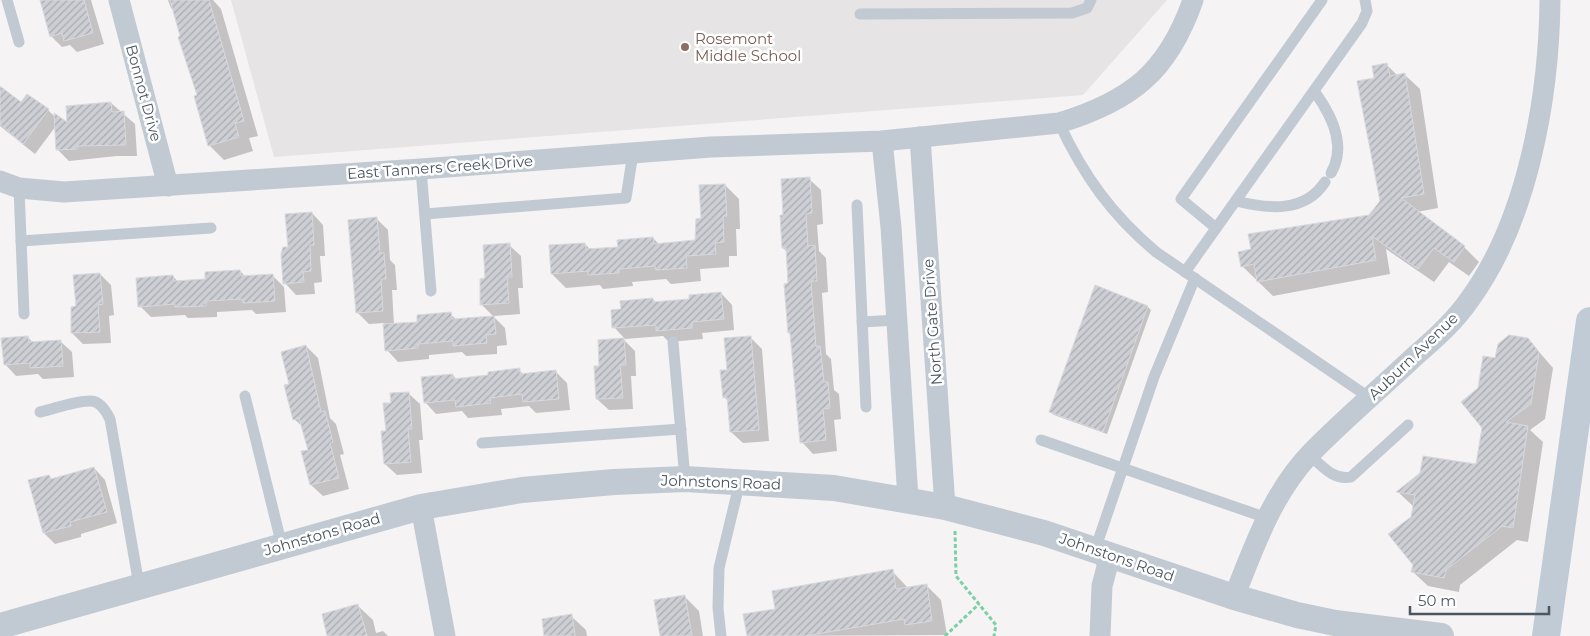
<svg xmlns="http://www.w3.org/2000/svg" width="1590" height="636" font-family="Montserrat,sans-serif">
<style>
.education{fill:#e6e4e5}
.shadow{fill:#0003}
.building{fill:url(#building-hatch);stroke:#d7d9de}
.lines{fill:none;stroke-linecap:round;stroke-linejoin:round}
.path{stroke:#7ad0a6;stroke-width:3;stroke-dasharray:4 2.5;stroke-linecap:butt}
.service{stroke:#c1cad2;stroke-width:11}
.minor{stroke:#c1cad2;stroke-width:21}
.tertiary{stroke:#c1cad2;stroke-width:26}
.secondary{stroke:#c1cbd6;stroke-width:28}
.education-dot{fill:#8d6e63;stroke:#fff;stroke-width:2}
.labels{text-anchor:middle;dominant-baseline:central;stroke-width:5;stroke-linejoin:round;paint-order:stroke}
.education-label{font-size:15px;fill:#785e54;stroke:#fff;text-anchor:start}
.street-label{font-size:15px;fill:#4a5661;stroke:#fff}
</style>
<defs>
<pattern id="building-hatch" width="6" height="6" patternUnits="userSpaceOnUse" patternTransform="scale(1.25)"><rect width="6" height="6" fill="#cdcfd5"/><path d="M-1 1l2-2M0 6l6-6M5 7l2-2" fill="none" stroke="#a8abb0"/></pattern>
</defs>
<rect width="100%" height="100%" fill="#f5f3f3"/>
<!-- education -->
<path class="education" d="M 231,0 L 1167,0 L 1083,95 L 274,157 Z"/>
<!-- shadow -->
<g class="shadow">
<path d="M 41,0 L 91,0 L 104,44 L 77,52 L 70,45 L 62,47 L 51,36 Z"/>
<path d="M 168,0 L 213,0 L 221,9 L 258,136 L 249,138 L 253,151 L 224,160 L 209,145 L 198,96 L 175,12 L 171,8 Z"/>
<path d="M 1387,65 L 1398,76 L 1405,75 L 1420,89 L 1438,208 L 1417,212 L 1464,247 L 1479,262 L 1469,276 L 1449,262 L 1434,282 L 1386,249 L 1390,274 L 1273,296 L 1242,266 L 1370,216 L 1381,201 L 1375,79 Z"/>
<path d="M 0,88 L 22,103 L 48,110 L 56,118 L 69,125 L 111,103 L 135,124 L 137,156 L 117,156 L 69,161 L 58,150 L 56,126 L 35,154 L 0,126 Z"/>
<path d="M 809,179 L 821,190 L 823,224 L 817,225 L 819,251 L 826,258 L 828,292 L 822,293 L 826,354 L 831,359 L 834,390 L 839,394 L 841,419 L 834,420 L 837,451 L 813,454 L 802,442 L 792,335 L 789,333 L 787,252 L 783,248 L 784,216 Z"/>
<path d="M 725,185 L 739,199 L 740,229 L 736,229 L 737,256 L 729,256 L 729,267 L 700,269 L 701,281 L 671,284 L 666,279 L 632,282 L 633,286 L 603,289 L 600,285 L 566,288 L 552,274 L 585,244 L 591,250 L 619,248 L 653,238 L 659,244 L 696,241 L 702,219 Z"/>
<path d="M 312,213 L 323,225 L 325,256 L 320,256 L 322,282 L 314,283 L 315,294 L 296,295 L 285,283 Z"/>
<path d="M 377,219 L 388,230 L 390,260 L 395,265 L 397,290 L 392,290 L 394,325 L 418,323 L 450,314 L 457,320 L 494,317 L 505,328 L 507,345 L 497,346 L 497,354 L 466,356 L 462,352 L 429,355 L 429,359 L 398,362 L 387,350 L 384,323 L 369,324 L 358,313 L 349,221 Z"/>
<path d="M 509,245 L 521,256 L 523,288 L 518,288 L 520,314 L 493,316 L 481,304 L 487,279 Z"/>
<path d="M 240,271 L 246,277 L 272,275 L 284,287 L 286,312 L 256,314 L 252,310 L 217,312 L 217,317 L 188,318 L 185,315 L 151,317 L 140,306 L 173,276 L 178,282 L 206,280 Z"/>
<path d="M 100,274 L 111,285 L 114,315 L 109,316 L 111,343 L 83,344 L 72,333 L 77,307 Z"/>
<path d="M 721,293 L 732,305 L 734,330 L 702,333 L 703,339 L 669,342 L 663,336 L 625,339 L 614,327 L 622,310 L 653,299 L 656,303 L 691,300 Z"/>
<path d="M 1148,307 L 1151,310 L 1107,434 L 1054,415 L 1050,412 Z"/>
<path d="M 28,337 L 33,343 L 60,341 L 72,352 L 74,377 L 43,379 L 38,374 L 16,376 L 5,364 Z"/>
<path d="M 750,337 L 762,349 L 769,441 L 743,443 L 731,432 L 728,401 L 724,397 L 728,371 Z"/>
<path d="M 623,339 L 635,351 L 636,376 L 631,376 L 633,409 L 609,410 L 597,399 L 601,367 Z"/>
<path d="M 1528,339 L 1553,368 L 1545,419 L 1530,430 L 1543,442 L 1528,542 L 1517,540 L 1460,585 L 1459,592 L 1428,586 L 1413,572 L 1414,507 L 1398,492 L 1477,466 L 1483,428 L 1479,388 L 1496,359 Z"/>
<path d="M 306,346 L 318,358 L 330,418 L 336,424 L 344,454 L 340,455 L 349,489 L 323,496 L 311,485 L 303,452 L 309,450 L 303,427 L 294,419 L 290,384 Z"/>
<path d="M 519,370 L 524,375 L 556,372 L 567,383 L 570,410 L 536,413 L 529,406 L 501,409 L 502,415 L 468,418 L 462,411 L 436,414 L 425,402 L 453,375 L 457,380 L 489,376 Z"/>
<path d="M 408,393 L 420,404 L 423,440 L 419,440 L 422,473 L 397,475 L 385,464 L 387,432 L 392,404 Z"/>
<path d="M 94,468 L 105,480 L 117,523 L 81,534 L 81,537 L 55,544 L 44,533 L 30,481 L 49,476 L 53,480 Z"/>
<path d="M 892,571 L 908,588 L 926,585 L 941,600 L 947,635 L 748,636 L 776,611 Z"/>
<path d="M 684,596 L 699,611 L 703,636 L 662,636 Z"/>
<path d="M 358,606 L 373,620 L 376,633 L 383,631 L 388,636 L 329,636 Z"/>
<path d="M 571,616 L 586,630 L 587,636 L 546,636 Z"/>
</g>
<!-- building -->
<g class="building">
<path d="M 40,0 L 84,0 L 93,33 L 64,41 L 62,33 L 50,37 Z"/>
<path d="M 170,0 L 209,0 L 244,121 L 235,123 L 239,137 L 208,146 L 194,96 L 197,95 L 178,37 L 180,36 Z"/>
<path d="M 1387,63 L 1390,76 L 1405,73 L 1424,194 L 1401,198 L 1465,246 L 1454,262 L 1434,248 L 1418,269 L 1372,236 L 1376,260 L 1257,282 L 1254,264 L 1241,267 L 1238,252 L 1251,249 L 1248,234 L 1369,215 L 1380,201 L 1357,81 L 1374,78 L 1372,66 Z"/>
<path d="M 0,86 L 21,102 L 27,94 L 49,109 L 23,144 L 0,124 Z"/>
<path d="M 111,102 L 112,112 L 124,111 L 126,145 L 77,146 L 77,149 L 56,150 L 54,113 L 67,122 L 66,106 Z"/>
<path d="M 810,177 L 812,213 L 806,214 L 808,246 L 815,245 L 817,281 L 811,281 L 816,347 L 820,346 L 824,382 L 828,382 L 830,408 L 823,409 L 826,440 L 800,443 L 790,333 L 788,333 L 784,284 L 788,283 L 786,248 L 782,248 L 780,215 L 783,215 L 781,179 Z"/>
<path d="M 725,184 L 727,216 L 723,216 L 724,242 L 715,243 L 716,254 L 686,256 L 687,268 L 656,270 L 655,266 L 619,269 L 619,273 L 588,275 L 588,271 L 551,274 L 549,245 L 585,243 L 586,249 L 618,247 L 617,240 L 653,237 L 654,244 L 695,240 L 696,219 L 701,218 L 699,185 Z"/>
<path d="M 312,212 L 314,245 L 310,245 L 311,271 L 303,272 L 304,282 L 283,284 L 281,254 L 283,247 L 288,247 L 285,214 Z"/>
<path d="M 377,217 L 380,253 L 384,253 L 386,279 L 381,279 L 383,311 L 356,313 L 348,220 Z"/>
<path d="M 510,243 L 512,277 L 507,277 L 509,303 L 480,305 L 480,279 L 485,278 L 483,245 Z"/>
<path d="M 240,270 L 241,276 L 273,274 L 275,301 L 243,303 L 242,299 L 206,301 L 206,306 L 175,307 L 175,304 L 138,307 L 136,278 L 173,275 L 174,281 L 205,279 L 205,272 Z"/>
<path d="M 100,273 L 103,304 L 98,305 L 100,332 L 71,333 L 71,307 L 76,306 L 73,275 Z"/>
<path d="M 1095,285 L 1148,306 L 1103,432 L 1049,412 Z"/>
<path d="M 721,292 L 724,319 L 692,322 L 692,328 L 656,331 L 656,325 L 612,328 L 611,310 L 621,309 L 620,301 L 653,298 L 653,302 L 689,299 L 689,295 Z"/>
<path d="M 451,312 L 452,319 L 494,316 L 496,334 L 486,335 L 487,343 L 453,346 L 453,341 L 418,344 L 418,348 L 385,351 L 383,324 L 417,322 L 417,315 Z"/>
<path d="M 1509,335 L 1528,338 L 1539,352 L 1531,404 L 1506,422 L 1528,426 L 1513,528 L 1502,526 L 1446,570 L 1444,578 L 1411,572 L 1413,565 L 1388,534 L 1411,517 L 1415,495 L 1396,492 L 1420,473 L 1423,456 L 1476,464 L 1482,428 L 1461,402 L 1478,388 L 1483,356 L 1495,358 L 1498,344 Z"/>
<path d="M 28,336 L 29,342 L 61,340 L 63,366 L 30,368 L 30,363 L 4,365 L 1,338 Z"/>
<path d="M 751,336 L 759,430 L 730,432 L 727,397 L 723,398 L 720,370 L 727,370 L 724,338 Z"/>
<path d="M 624,338 L 626,365 L 620,365 L 623,398 L 596,399 L 594,366 L 599,366 L 598,340 Z"/>
<path d="M 306,345 L 321,412 L 325,411 L 333,442 L 330,443 L 339,478 L 310,485 L 301,451 L 308,450 L 299,418 L 293,420 L 284,385 L 289,384 L 281,352 Z"/>
<path d="M 520,368 L 520,374 L 556,370 L 559,399 L 523,402 L 522,394 L 490,398 L 491,403 L 456,407 L 455,400 L 424,403 L 421,377 L 453,374 L 453,379 L 488,375 L 488,372 Z"/>
<path d="M 409,392 L 412,429 L 408,429 L 411,462 L 384,464 L 381,431 L 386,431 L 383,403 L 391,403 L 390,393 Z"/>
<path d="M 94,467 L 107,512 L 70,522 L 71,526 L 43,533 L 28,480 L 49,475 L 51,479 Z"/>
<path d="M 893,569 L 896,589 L 927,584 L 932,621 L 905,625 L 904,619 L 805,636 L 747,636 L 743,614 L 775,609 L 772,591 Z"/>
<path d="M 685,595 L 692,636 L 660,636 L 654,600 Z"/>
<path d="M 358,604 L 367,636 L 327,636 L 322,614 Z"/>
<path d="M 572,614 L 575,636 L 544,636 L 542,619 Z"/>
</g>
<g class="lines">
<!-- path -->
<g class="path">
<path d="M 955,531 L 956,576 L 996,625 L 994,636"/>
<path d="M 945,636 L 979,604"/>
</g>
<!-- service -->
<g class="service">
<path d="M 7,0 L 19,42"/>
<path d="M 860,14 L 1072,13 L 1087,8 L 1091,0"/>
<path d="M 1314,91 C 1331,114 1347,146 1331,173"/>
<path d="M 1059,123 C 1084,176 1111,214 1156,252 L 1370,398"/>
<path d="M 421,169 L 431,291"/>
<path d="M 19,188 L 24,314"/>
<path d="M 1236,201 C 1268,209 1305,213 1325,182"/>
<path d="M 857,205 L 866,407"/>
<path d="M 425,214 L 626,198 L 633,153"/>
<path d="M 1216,228 L 1181,199 L 1322,0"/>
<path d="M 21,241 L 211,228"/>
<path d="M 1185,272 L 1362,23 L 1367,11 L 1365,0"/>
<path d="M 862,322 L 897,320"/>
<path d="M 673,342 L 685,479"/>
<path d="M 245,396 L 282,546"/>
<path d="M 40,412 C 54,409 77,400 91,401 C 100,401 106,411 110,419 L 139,585"/>
<path d="M 1041,440 L 1267,518"/>
<path d="M 482,443 L 681,429"/>
<path d="M 1309,455 C 1322,465 1333,481 1351,477 L 1408,425"/>
<path d="M 1105,551 L 1098,541 L 1154,377 L 1195,278"/>
<path d="M 721,636 L 718,608 L 719,568 L 740,481"/>
</g>
<!-- minor -->
<g class="minor">
<path d="M 119,0 L 168,186"/>
<path d="M 920,137 L 945,507"/>
<path d="M 882,141 L 891,227 L 908,499"/>
<path d="M 0,181 L 19,188 L 64,192 L 421,169 L 711,147 L 882,141 L 1059,123 C 1131,101 1168,72 1193,0"/>
<path d="M 421,507 L 445,636"/>
<path d="M 1234,597 C 1254,547 1272,494 1310,454 C 1343,420 1380,389 1415,356 C 1435,339 1455,321 1470,299 C 1528,219 1549,97 1550,0"/>
<path d="M 1100,636 L 1102,586 L 1107,567 L 1106,553"/>
</g>
<!-- tertiary -->
<path class="tertiary" d="M 0,626 L 421,507 L 522,490 L 614,482 L 685,479 L 834,488 L 945,507 L 1044,533 L 1234,597 L 1297,615 L 1335,623 L 1441,636"/>
<!-- secondary -->
<path class="secondary" d="M 1546,636 L 1590,321"/>
</g>
<!-- markers -->
<circle class="education-dot" cx="685" cy="47" r="5"/>
<g class="labels">
<!-- education labels -->
<g class="education-label">
<text x="695" y="38">Rosemont<tspan x="695" dy="17">Middle School</tspan></text>
</g>
<!-- street labels -->
<g class="street-label">
<text transform="translate(144 93) rotate(75)">Bonnot Drive</text>
<text transform="translate(440 167) rotate(-4)">East Tanners Creek Drive</text>
<text transform="translate(932 322) rotate(-94)">North Gate Drive</text>
<text transform="translate(1413 356) rotate(-44)">Auburn Avenue</text>
<text transform="translate(721 482) rotate(2)">Johnstons Road</text>
<text transform="translate(322 534) rotate(-16)">Johnstons Road</text>
<text transform="translate(1117 557) rotate(19)">Johnstons Road</text>
</g>
</g>
<!-- scale -->
<path d="M1410 606v8h139v-8" fill="none" stroke="#4a5661" stroke-width="2.5"/>
<text x="1418" y="606" font-size="15" fill="#4a5661" stroke="#ffffff" stroke-width="4" paint-order="stroke">50 m</text>
</svg>
